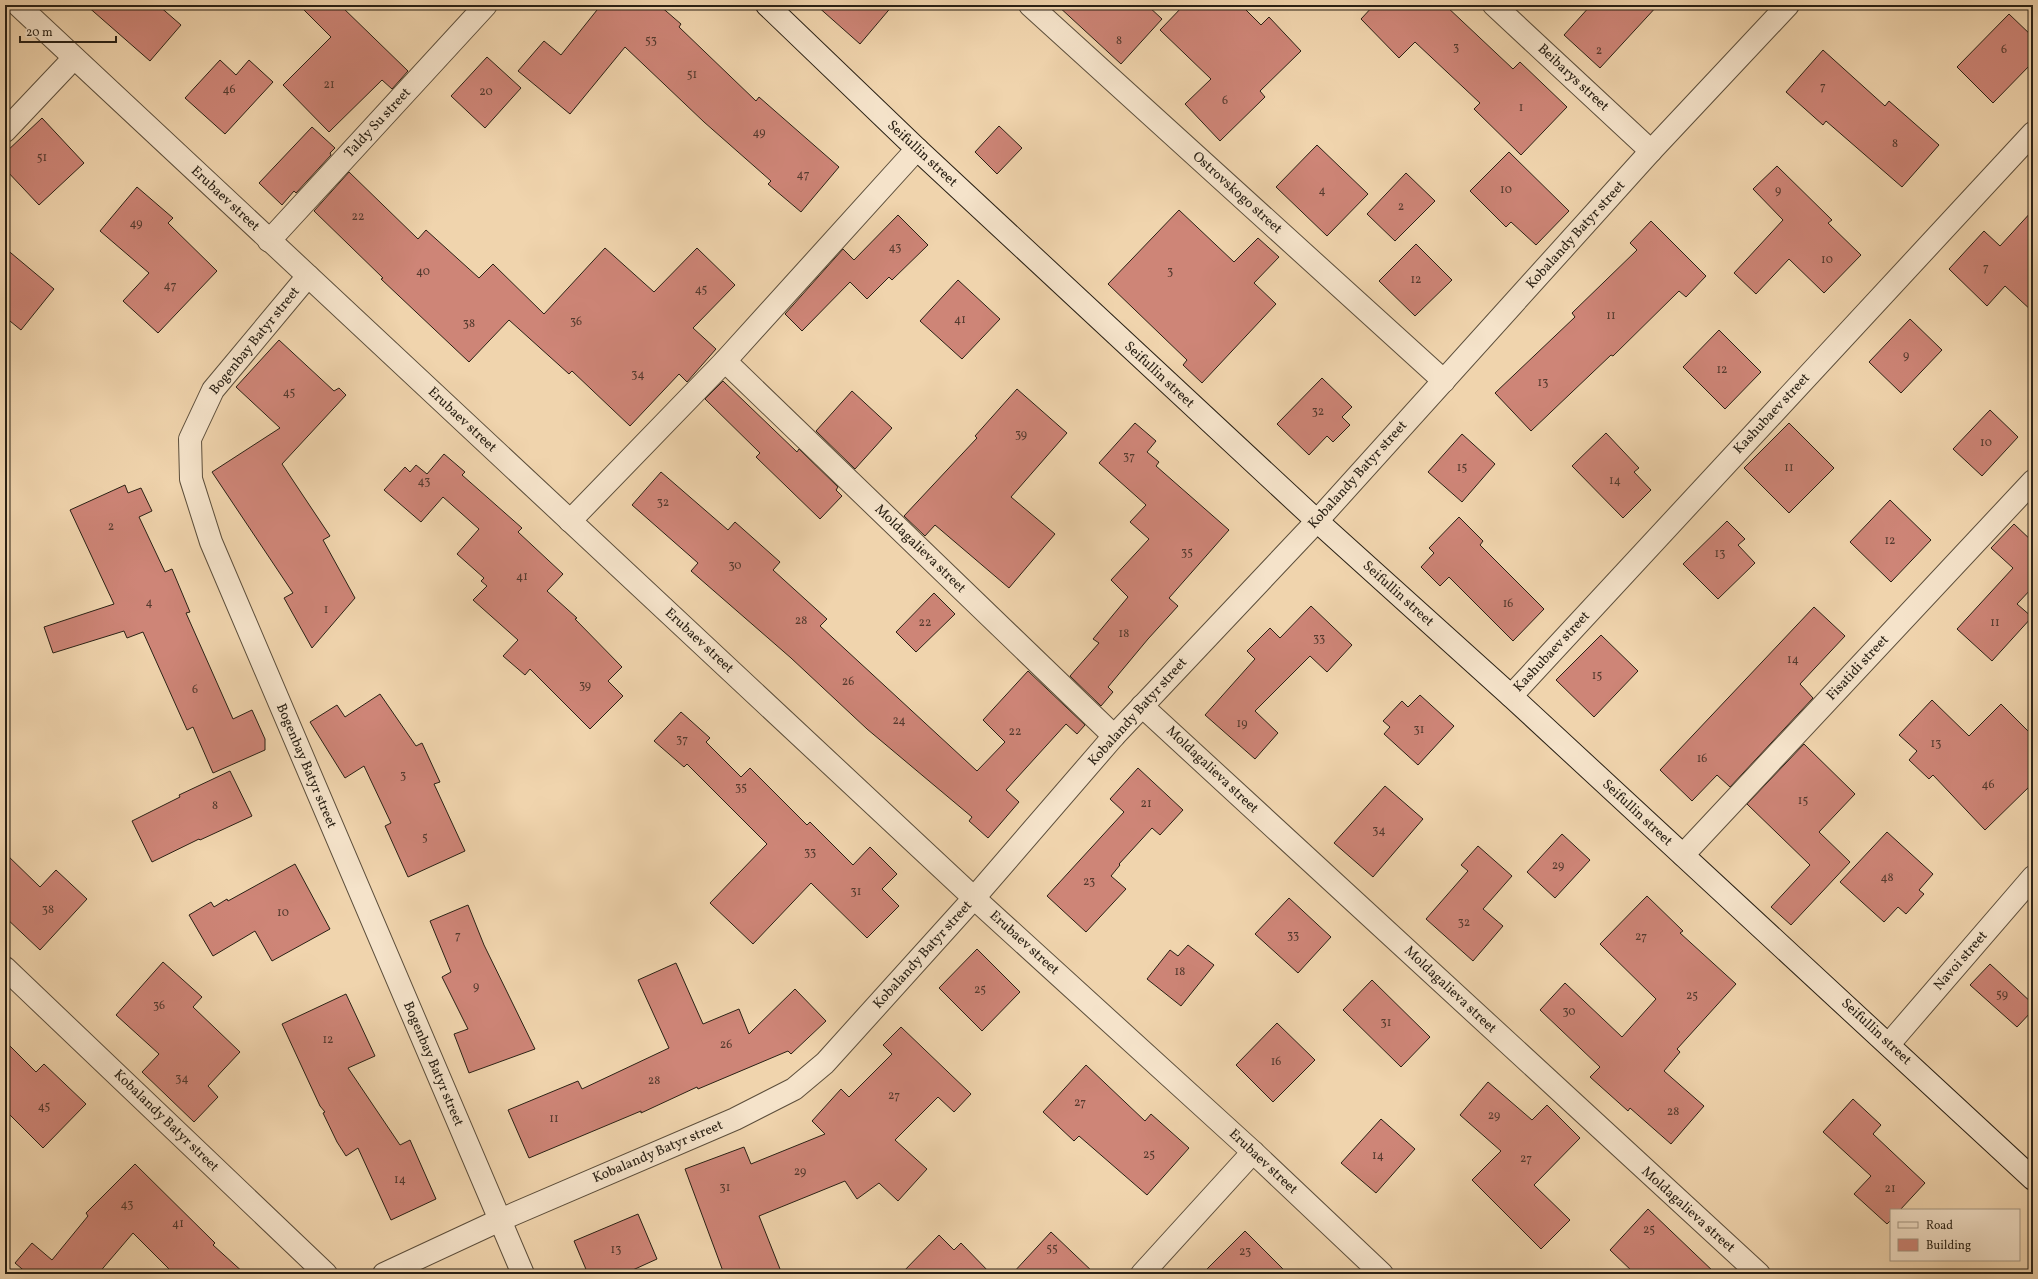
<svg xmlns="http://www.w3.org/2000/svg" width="2038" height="1279" font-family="Vollkorn,serif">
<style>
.building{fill:#ce8577;stroke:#2a2115}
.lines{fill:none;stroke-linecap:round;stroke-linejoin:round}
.minor-casing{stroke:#5c4e3b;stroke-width:24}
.secondary-casing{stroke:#2a2115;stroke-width:24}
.minor{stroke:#f5e3ca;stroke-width:22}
.secondary{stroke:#f5e3ca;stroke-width:22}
.labels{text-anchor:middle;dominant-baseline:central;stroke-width:3;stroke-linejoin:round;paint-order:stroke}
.number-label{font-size:12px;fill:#533a2e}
.street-label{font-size:14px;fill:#2a2115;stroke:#f5e3ca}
</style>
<rect width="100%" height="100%" fill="#f0d4ad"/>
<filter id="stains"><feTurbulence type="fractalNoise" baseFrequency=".005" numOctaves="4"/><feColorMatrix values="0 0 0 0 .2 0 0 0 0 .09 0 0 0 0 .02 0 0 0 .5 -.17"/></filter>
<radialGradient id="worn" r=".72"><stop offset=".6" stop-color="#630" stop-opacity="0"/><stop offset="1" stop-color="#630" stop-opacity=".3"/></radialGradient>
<!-- building -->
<g class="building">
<path d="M 86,5 L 158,5 L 181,25 L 150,61 Z"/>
<path d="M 299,5 L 340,5 L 408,71 L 392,89 L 382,80 L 329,132 L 283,85 L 331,37 Z"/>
<path d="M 601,5 L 659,5 L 681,24 L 679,27 L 756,101 L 759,97 L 839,167 L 801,212 L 768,184 L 771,181 L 704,122 L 625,47 L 570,114 L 518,71 L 544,41 L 561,55 Z"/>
<path d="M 816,5 L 893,5 L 860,44 Z"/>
<path d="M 1057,5 L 1147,5 L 1162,19 L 1121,64 Z"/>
<path d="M 1184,5 L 1241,5 L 1261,25 L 1269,17 L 1301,51 L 1260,91 L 1265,97 L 1220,141 L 1185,104 L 1211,79 L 1160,30 Z"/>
<path d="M 1374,5 L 1445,5 L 1513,69 L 1520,62 L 1567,107 L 1521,155 L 1474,109 L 1480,103 L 1415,42 L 1399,58 L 1361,19 Z"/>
<path d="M 1591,5 L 1658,5 L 1600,68 L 1564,35 Z"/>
<path d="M 2009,14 L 2033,37 L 2033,62 L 1993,103 L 1957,67 Z"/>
<path d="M 1823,50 L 1885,106 L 1889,101 L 1939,145 L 1902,187 L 1826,121 L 1823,125 L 1786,92 Z"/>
<path d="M 487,57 L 521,88 L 485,128 L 451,96 Z"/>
<path d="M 220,60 L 236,75 L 249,60 L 273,82 L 225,134 L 185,98 Z"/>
<path d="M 42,118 L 84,163 L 39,205 L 5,169 L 5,153 Z"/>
<path d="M 999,126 L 1022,148 L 997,174 L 975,152 Z"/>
<path d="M 312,127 L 335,148 L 330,153 L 331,155 L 296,193 L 294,191 L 282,205 L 259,183 Z"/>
<path d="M 1317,145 L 1368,194 L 1327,236 L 1276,187 Z"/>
<path d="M 1509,152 L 1569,211 L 1536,245 L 1511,222 L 1506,227 L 1470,191 Z"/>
<path d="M 1777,166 L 1832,220 L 1828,223 L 1861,255 L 1824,293 L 1789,259 L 1756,294 L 1734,273 L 1783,220 L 1753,189 Z"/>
<path d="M 349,172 L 418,239 L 426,230 L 479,278 L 493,264 L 544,314 L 605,248 L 654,292 L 697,248 L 735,285 L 693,328 L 716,349 L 687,382 L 679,374 L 630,426 L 572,371 L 569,374 L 509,320 L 469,362 L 381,279 L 383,278 L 314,211 Z"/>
<path d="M 1406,173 L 1435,201 L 1395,241 L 1367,214 Z"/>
<path d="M 137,187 L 173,218 L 168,223 L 217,271 L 158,333 L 123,301 L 149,273 L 100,231 Z"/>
<path d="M 1179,210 L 1234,262 L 1258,238 L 1279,257 L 1254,283 L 1276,304 L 1202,383 L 1183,365 L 1187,360 L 1108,284 Z"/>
<path d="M 2033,210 L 2033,312 L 2005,286 L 1987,306 L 1949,269 L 1984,231 L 2000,246 Z"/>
<path d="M 898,215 L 928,245 L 892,280 L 889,277 L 867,299 L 850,282 L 802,331 L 785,314 L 843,249 L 854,260 Z"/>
<path d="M 1651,221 L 1706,276 L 1686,297 L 1679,291 L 1613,356 L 1611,355 L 1531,431 L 1495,393 L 1575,317 L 1572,313 L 1637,250 L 1630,243 Z"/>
<path d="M 1416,244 L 1452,280 L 1415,316 L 1379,281 Z"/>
<path d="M 5,248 L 54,289 L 21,330 L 5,317 Z"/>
<path d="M 958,280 L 1000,319 L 962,359 L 920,321 Z"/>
<path d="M 1910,319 L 1942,350 L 1901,393 L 1869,362 Z"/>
<path d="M 1719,330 L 1761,372 L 1725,409 L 1683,367 Z"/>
<path d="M 279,340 L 334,391 L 339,388 L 346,395 L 282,464 L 330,536 L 323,540 L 355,598 L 312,648 L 284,598 L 293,593 L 212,472 L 280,428 L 236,387 Z"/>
<path d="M 1322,378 L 1352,407 L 1342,417 L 1350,425 L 1333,442 L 1327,436 L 1309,455 L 1277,424 Z"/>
<path d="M 723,381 L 797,452 L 799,449 L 838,487 L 836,490 L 842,496 L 820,519 L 756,457 L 760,453 L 705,399 Z"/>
<path d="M 1017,389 L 1067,433 L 1011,497 L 1055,534 L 1009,588 L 935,525 L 925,536 L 904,516 L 977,438 L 975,436 Z"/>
<path d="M 852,391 L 892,428 L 855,469 L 816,431 Z"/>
<path d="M 1990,410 L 2018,437 L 1982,476 L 1953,449 Z"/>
<path d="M 1135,423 L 1156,441 L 1147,452 L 1159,462 L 1156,466 L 1229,530 L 1169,598 L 1178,606 L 1148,639 L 1108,687 L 1113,692 L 1101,706 L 1070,676 L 1099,643 L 1093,639 L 1128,597 L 1111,580 L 1149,539 L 1130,522 L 1146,505 L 1099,463 Z"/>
<path d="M 1789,423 L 1834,468 L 1789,513 L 1744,468 Z"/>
<path d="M 1606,433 L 1639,468 L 1634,472 L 1651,490 L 1623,518 L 1572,466 Z"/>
<path d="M 1462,434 L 1495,464 L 1462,502 L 1428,472 Z"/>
<path d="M 444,454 L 465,472 L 462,475 L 522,528 L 518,532 L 563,574 L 547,591 L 577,618 L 575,619 L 622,667 L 608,681 L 623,696 L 590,729 L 530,669 L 525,675 L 503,656 L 518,640 L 473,600 L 487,586 L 481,581 L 484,578 L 457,554 L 479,529 L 443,497 L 421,522 L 384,490 L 405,467 L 410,472 L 416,465 L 427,474 Z"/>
<path d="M 661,472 L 728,530 L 735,522 L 780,562 L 773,570 L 827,619 L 820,626 L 977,771 L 1005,742 L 983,720 L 1028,671 L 1085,725 L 1077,734 L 1066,724 L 1006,790 L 1019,802 L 988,838 L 969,821 L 972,817 L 867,729 L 791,658 L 691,571 L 698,563 L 632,505 Z"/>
<path d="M 125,485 L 128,493 L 141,488 L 152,511 L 139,517 L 165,572 L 172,569 L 190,612 L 186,613 L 233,719 L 252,710 L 265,739 L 265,750 L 213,773 L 193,727 L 187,730 L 143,632 L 127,638 L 124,631 L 53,653 L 44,627 L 114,604 L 70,510 Z"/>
<path d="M 1890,500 L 1931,540 L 1891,582 L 1850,542 Z"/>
<path d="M 1459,517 L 1483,541 L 1480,545 L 1544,609 L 1513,641 L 1449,577 L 1440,586 L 1421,567 L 1434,553 L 1429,548 Z"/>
<path d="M 1727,521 L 1745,539 L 1738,545 L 1755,563 L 1718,599 L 1683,564 Z"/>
<path d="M 2014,524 L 2033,542 L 2033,587 L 2017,604 L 2032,617 L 1992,661 L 1957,629 L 2013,568 L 1991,548 Z"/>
<path d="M 934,593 L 955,614 L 916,652 L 896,632 Z"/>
<path d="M 1311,606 L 1352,645 L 1327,672 L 1310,656 L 1255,711 L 1278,733 L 1255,759 L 1205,715 L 1255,659 L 1247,651 L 1270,628 L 1280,638 Z"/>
<path d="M 1814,607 L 1845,636 L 1800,684 L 1813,698 L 1730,787 L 1717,775 L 1692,801 L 1660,770 Z"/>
<path d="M 1601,635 L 1638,671 L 1594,717 L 1556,680 Z"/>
<path d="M 380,694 L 416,746 L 422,743 L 440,782 L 434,784 L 465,851 L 408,877 L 385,826 L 391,823 L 364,766 L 345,778 L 310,722 L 337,705 L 345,717 Z"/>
<path d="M 1420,695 L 1454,726 L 1418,765 L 1384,734 L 1390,727 L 1383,721 L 1402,701 L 1408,707 Z"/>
<path d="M 1932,700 L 1969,736 L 2001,704 L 2033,736 L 2033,783 L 1985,830 L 1933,775 L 1929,779 L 1909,760 L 1917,751 L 1899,735 Z"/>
<path d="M 681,712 L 710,738 L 706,742 L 741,777 L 750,768 L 807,825 L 810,822 L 853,865 L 870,847 L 897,874 L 882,889 L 899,906 L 867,938 L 811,883 L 753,944 L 710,903 L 767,844 L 687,764 L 684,767 L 654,741 Z"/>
<path d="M 1804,744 L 1855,794 L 1819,832 L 1850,862 L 1791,925 L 1771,907 L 1810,865 L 1747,804 Z"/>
<path d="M 1138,768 L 1183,810 L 1160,835 L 1152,828 L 1119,864 L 1120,865 L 1111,876 L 1126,889 L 1086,932 L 1047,896 L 1124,812 L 1110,799 Z"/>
<path d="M 230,771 L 252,816 L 200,840 L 199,839 L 152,862 L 132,821 L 180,797 L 179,795 Z"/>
<path d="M 1385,786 L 1423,819 L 1373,877 L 1334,843 Z"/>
<path d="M 1887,832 L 1933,874 L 1919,890 L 1924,894 L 1906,914 L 1898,907 L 1884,922 L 1840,882 Z"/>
<path d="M 1562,834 L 1590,860 L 1555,898 L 1527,872 Z"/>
<path d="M 1478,846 L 1512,876 L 1483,909 L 1503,926 L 1473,961 L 1426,919 L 1468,871 L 1461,865 Z"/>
<path d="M 5,853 L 40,887 L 56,870 L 87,899 L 40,950 L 5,917 Z"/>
<path d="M 295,864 L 330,929 L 272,961 L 255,931 L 213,956 L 189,915 L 211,902 L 214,907 L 227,899 L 228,901 Z"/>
<path d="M 1647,896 L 1683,931 L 1680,933 L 1736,984 L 1677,1049 L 1680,1052 L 1664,1071 L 1704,1106 L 1671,1144 L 1630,1108 L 1628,1111 L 1590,1077 L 1600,1067 L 1540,1010 L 1565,983 L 1622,1037 L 1656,999 L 1600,944 Z"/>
<path d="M 1289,898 L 1331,937 L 1298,973 L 1255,934 Z"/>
<path d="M 468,905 L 484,945 L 535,1049 L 469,1073 L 454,1034 L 468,1029 L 442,977 L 451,972 L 430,921 Z"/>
<path d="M 1188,945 L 1214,965 L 1181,1006 L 1147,979 L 1170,950 L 1178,956 Z"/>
<path d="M 977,949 L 1020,992 L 982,1031 L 939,988 Z"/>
<path d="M 163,962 L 202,997 L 193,1007 L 240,1052 L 208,1086 L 218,1097 L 194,1122 L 142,1072 L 159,1054 L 116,1015 Z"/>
<path d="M 676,963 L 703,1024 L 739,1009 L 749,1034 L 795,989 L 826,1021 L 791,1054 L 788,1051 L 698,1089 L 697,1087 L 641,1113 L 641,1111 L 529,1158 L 508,1110 L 578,1081 L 582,1089 L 669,1048 L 638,980 Z"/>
<path d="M 1990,964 L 2033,1004 L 2033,1010 L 2017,1027 L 1970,985 Z"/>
<path d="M 1372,980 L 1430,1037 L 1401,1067 L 1343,1010 Z"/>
<path d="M 346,994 L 375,1056 L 348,1068 L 400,1145 L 410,1140 L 436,1199 L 391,1220 L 358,1148 L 346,1156 L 337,1142 L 323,1113 L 325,1112 L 320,1106 L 282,1024 Z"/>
<path d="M 1277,1023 L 1315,1060 L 1273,1102 L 1236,1065 Z"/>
<path d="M 901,1027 L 971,1094 L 954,1112 L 938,1097 L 895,1140 L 927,1169 L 898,1201 L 879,1183 L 857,1199 L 845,1181 L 759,1216 L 782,1274 L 724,1274 L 685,1169 L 744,1147 L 751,1164 L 825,1134 L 812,1121 L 841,1089 L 849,1097 L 892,1054 L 883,1045 Z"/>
<path d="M 5,1041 L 36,1072 L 44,1064 L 86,1104 L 43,1148 L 5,1110 Z"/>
<path d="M 1086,1065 L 1145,1121 L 1151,1114 L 1189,1148 L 1147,1195 L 1079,1136 L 1074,1141 L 1043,1112 Z"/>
<path d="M 1488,1082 L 1532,1120 L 1547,1105 L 1580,1138 L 1534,1185 L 1570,1220 L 1541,1249 L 1472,1180 L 1501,1151 L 1460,1115 Z"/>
<path d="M 1853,1099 L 1881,1125 L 1873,1134 L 1925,1183 L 1900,1210 L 1891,1210 L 1891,1220 L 1887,1224 L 1854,1194 L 1871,1176 L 1823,1132 Z"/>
<path d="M 1381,1119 L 1415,1149 L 1376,1193 L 1341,1163 Z"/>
<path d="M 135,1164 L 215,1243 L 213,1245 L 245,1274 L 174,1274 L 133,1233 L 98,1274 L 28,1274 L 15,1263 L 32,1243 L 52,1260 L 88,1216 L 86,1213 Z"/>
<path d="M 1648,1209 L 1716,1274 L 1635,1274 L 1610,1250 Z"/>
<path d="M 638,1214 L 657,1259 L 624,1274 L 588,1274 L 574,1241 Z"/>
<path d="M 1245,1231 L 1288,1274 L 1202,1274 Z"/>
<path d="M 1051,1232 L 1095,1274 L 1012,1274 Z"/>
<path d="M 939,1235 L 954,1250 L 961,1243 L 991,1274 L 901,1274 Z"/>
</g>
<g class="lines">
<!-- minor casing -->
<g class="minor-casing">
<g id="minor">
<path d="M 18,5 L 974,898 L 1253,1152 L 1382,1274"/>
<path d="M 1030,5 L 1444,381"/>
<path d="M 1494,5 L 1651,151"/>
<path d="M 5,131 L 74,58"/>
<path d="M 269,241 L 486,5"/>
<path d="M 308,276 L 213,390 L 190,439 L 191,479 L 211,542 L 523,1274"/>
<path d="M 725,361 L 1114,736"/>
<path d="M 570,521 L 725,361 L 917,149"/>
<path d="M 1511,696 L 2033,133"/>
<path d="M 1142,706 L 1759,1274"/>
<path d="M 1683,855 L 2033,481"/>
<path d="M 5,968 L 326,1274"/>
<path d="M 1889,1044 L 2033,877"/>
<path d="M 384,1274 L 500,1220 L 735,1119 L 794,1089 L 825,1063 L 974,898 L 1114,736 L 1317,521 L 1651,151 L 1788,5"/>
<path d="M 1142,1274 L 1253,1152"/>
</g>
</g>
<!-- secondary casing -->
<g class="secondary-casing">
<path id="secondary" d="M 767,5 L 917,149 L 1317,521 L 1511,696 L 2033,1179"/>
</g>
<!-- minor -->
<use href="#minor" class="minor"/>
<!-- secondary -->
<use href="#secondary" class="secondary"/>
</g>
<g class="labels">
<!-- number labels -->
<g class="number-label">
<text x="651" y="41">53</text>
<text x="1119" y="41">8</text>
<text x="1456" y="48">3</text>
<text x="2004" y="50">6</text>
<text x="1599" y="51">2</text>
<text x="692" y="75">51</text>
<text x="329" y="85">21</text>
<text x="1823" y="87">7</text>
<text x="229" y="90">46</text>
<text x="486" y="92">20</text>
<text x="1225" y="101">6</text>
<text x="1521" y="108">1</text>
<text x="759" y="133">49</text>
<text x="1895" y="144">8</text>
<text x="42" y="158">51</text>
<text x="803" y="175">47</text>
<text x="1506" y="190">10</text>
<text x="1322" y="191">4</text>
<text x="1778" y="191">9</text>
<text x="1401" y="207">2</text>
<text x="358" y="217">22</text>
<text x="136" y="224">49</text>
<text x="895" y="248">43</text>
<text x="1827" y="260">10</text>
<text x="1986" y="268">7</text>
<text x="423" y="272">40</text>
<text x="1170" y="272">3</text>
<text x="1416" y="280">12</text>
<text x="170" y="286">47</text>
<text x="701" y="290">45</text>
<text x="1611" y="316">11</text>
<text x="960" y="320">41</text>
<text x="576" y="322">36</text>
<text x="469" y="324">38</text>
<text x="1906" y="356">9</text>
<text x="1722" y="370">12</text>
<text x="638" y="375">34</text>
<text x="1543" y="383">13</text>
<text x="289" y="393">45</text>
<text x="1318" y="412">32</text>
<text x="1021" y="435">39</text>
<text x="1986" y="443">10</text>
<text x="1129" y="457">37</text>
<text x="1462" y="468">15</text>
<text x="1789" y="468">11</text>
<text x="1615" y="481">14</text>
<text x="424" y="482">43</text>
<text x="663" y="503">32</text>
<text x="111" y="527">2</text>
<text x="1890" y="541">12</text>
<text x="1187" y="553">35</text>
<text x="1720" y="554">13</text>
<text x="735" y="566">30</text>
<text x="522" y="577">41</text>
<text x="149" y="603">4</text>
<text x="1508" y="604">16</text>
<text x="326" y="610">1</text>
<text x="801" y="621">28</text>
<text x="925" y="623">22</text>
<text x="1995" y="623">11</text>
<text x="1124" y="634">18</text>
<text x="1319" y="639">33</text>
<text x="1793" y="660">14</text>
<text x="1597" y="676">15</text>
<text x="848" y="682">26</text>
<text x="585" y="686">39</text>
<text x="195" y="690">6</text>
<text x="899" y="721">24</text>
<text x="1242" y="724">19</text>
<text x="1419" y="730">31</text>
<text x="1015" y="732">22</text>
<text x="682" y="740">37</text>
<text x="1936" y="744">13</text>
<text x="1702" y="759">16</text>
<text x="403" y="776">3</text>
<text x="1988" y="785">46</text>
<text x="741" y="788">35</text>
<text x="1803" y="801">15</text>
<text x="1146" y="804">21</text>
<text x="215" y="806">8</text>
<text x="1379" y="831">34</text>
<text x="425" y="838">5</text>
<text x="810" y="853">33</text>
<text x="1558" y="866">29</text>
<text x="1887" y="878">48</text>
<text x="1089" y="882">23</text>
<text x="856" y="892">31</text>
<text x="48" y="910">38</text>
<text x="283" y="913">10</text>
<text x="1464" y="923">32</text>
<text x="458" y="936">7</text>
<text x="1293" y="936">33</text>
<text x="1641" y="937">27</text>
<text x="1180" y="972">18</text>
<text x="476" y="987">9</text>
<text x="980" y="990">25</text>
<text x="2002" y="995">59</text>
<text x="1692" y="996">25</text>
<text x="159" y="1006">36</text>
<text x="1569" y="1012">30</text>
<text x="1386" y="1023">31</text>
<text x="328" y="1040">12</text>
<text x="726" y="1045">26</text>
<text x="1276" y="1062">16</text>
<text x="182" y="1079">34</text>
<text x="654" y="1081">28</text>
<text x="894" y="1096">27</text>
<text x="1080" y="1103">27</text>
<text x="44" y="1107">45</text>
<text x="1673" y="1112">28</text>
<text x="1494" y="1116">29</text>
<text x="554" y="1119">11</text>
<text x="1149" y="1155">25</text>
<text x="1378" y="1156">14</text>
<text x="1526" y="1159">27</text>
<text x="800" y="1172">29</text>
<text x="400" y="1180">14</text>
<text x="725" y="1188">31</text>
<text x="1890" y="1189">21</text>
<text x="127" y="1205">43</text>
<text x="178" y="1224">41</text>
<text x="1649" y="1230">25</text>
<text x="1052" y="1249">55</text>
<text x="616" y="1250">13</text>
<text x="1245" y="1252">23</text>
</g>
<!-- street labels -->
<g class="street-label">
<text transform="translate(1573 78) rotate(43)">Beibarys street</text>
<text transform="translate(378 123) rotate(-47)">Taldy Su street</text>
<text transform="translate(922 154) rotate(43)">Seifullin street</text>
<text transform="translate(1237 193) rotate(42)">Ostrovskogo street</text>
<text transform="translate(225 199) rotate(43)">Erubaev street</text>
<text transform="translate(1576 235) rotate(-48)">Kobalandy Batyr street</text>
<text transform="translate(255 341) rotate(-51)">Bogenbay Batyr street</text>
<text transform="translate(1159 375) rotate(43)">Seifullin street</text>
<text transform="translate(1772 414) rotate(-47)">Kashubaev street</text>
<text transform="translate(462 420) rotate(43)">Erubaev street</text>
<text transform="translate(1358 475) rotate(-48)">Kobalandy Batyr street</text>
<text transform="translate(920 549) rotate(44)">Moldagalieva street</text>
<text transform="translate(1398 594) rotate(42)">Seifullin street</text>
<text transform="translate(699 641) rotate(43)">Erubaev street</text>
<text transform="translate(1552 652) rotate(-47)">Kashubaev street</text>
<text transform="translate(1858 668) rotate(-47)">Fisatidi street</text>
<text transform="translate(1138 712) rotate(-48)">Kobalandy Batyr street</text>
<text transform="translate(306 766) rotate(67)">Bogenbay Batyr street</text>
<text transform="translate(1212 770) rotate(43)">Moldagalieva street</text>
<text transform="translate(1637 813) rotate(43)">Seifullin street</text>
<text transform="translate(1024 943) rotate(42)">Erubaev street</text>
<text transform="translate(923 955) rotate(-48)">Kobalandy Batyr street</text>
<text transform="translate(1961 961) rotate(-49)">Navoi street</text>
<text transform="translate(1450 990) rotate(43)">Moldagalieva street</text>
<text transform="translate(1876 1032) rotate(43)">Seifullin street</text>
<text transform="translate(433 1064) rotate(67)">Bogenbay Batyr street</text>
<text transform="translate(166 1121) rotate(44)">Kobalandy Batyr street</text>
<text transform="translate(658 1152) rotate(-23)">Kobalandy Batyr street</text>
<text transform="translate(1263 1162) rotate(43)">Erubaev street</text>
<text transform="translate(1688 1210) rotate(42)">Moldagalieva street</text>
</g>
</g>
<!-- margin -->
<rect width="2038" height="1279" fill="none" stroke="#f0d4ad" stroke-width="20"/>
<rect x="6" y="6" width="2026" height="1267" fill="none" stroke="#2a2115" stroke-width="2"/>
<rect x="10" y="10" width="2018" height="1259" fill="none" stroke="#2a2115"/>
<!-- legend -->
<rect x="1890" y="1209" width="130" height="52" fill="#f5e3ca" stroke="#a49582"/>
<rect x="1898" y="1222" width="20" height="6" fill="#f5e3ca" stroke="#a49582"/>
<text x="1926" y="1229" font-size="12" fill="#2a2115">Road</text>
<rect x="1898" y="1239" width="20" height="12" fill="#ce8577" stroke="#a49582"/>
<text x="1926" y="1249" font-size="12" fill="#2a2115">Building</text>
<!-- scale -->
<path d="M20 36v6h96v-6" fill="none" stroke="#2a2115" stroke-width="2"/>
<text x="26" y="36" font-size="12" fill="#2a2115" stroke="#f5e3ca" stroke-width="3" paint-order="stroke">20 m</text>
<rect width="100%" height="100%" filter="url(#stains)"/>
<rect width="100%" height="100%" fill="url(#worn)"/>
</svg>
